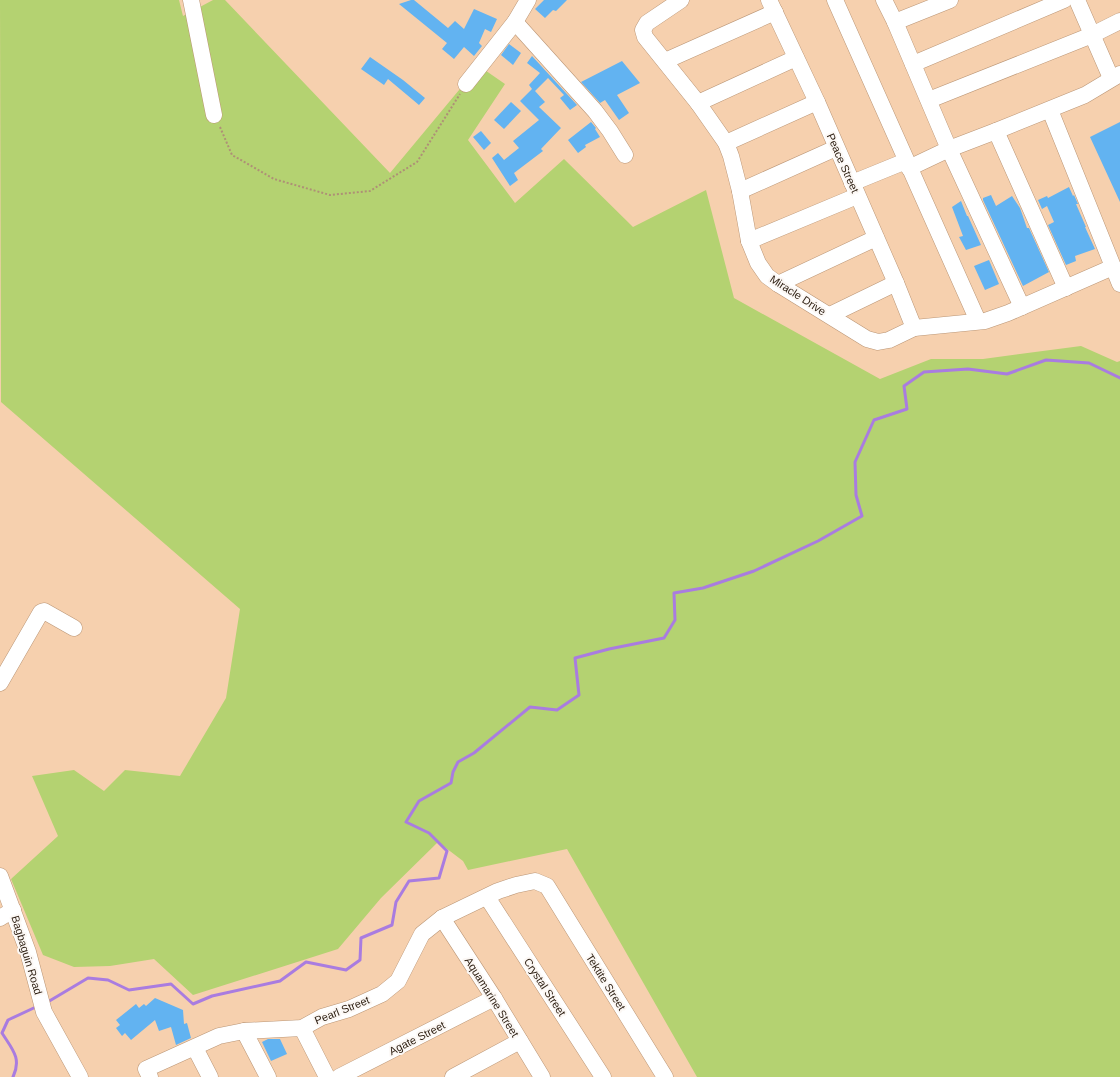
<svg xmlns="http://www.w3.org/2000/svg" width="1120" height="1077" font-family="Helvetica,sans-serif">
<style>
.green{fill:#b4d271}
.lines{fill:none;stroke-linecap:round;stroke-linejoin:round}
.stream{stroke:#a97ce0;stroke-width:3}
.building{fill:#62b3f1}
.minor-casing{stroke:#bb9676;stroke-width:17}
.path{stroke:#ae9076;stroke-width:2;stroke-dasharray:2 2;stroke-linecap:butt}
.minor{stroke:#fff;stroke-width:16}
.labels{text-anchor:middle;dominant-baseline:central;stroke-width:4;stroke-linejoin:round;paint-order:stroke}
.street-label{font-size:11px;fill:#2b1d10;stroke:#fcf8f5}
</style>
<rect width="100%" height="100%" fill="#f6d0ae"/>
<!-- green -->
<path class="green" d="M 0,0 L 179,0 L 183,16 L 213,0 L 225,0 L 390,173 L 479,66 L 505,84 L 468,140 L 515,203 L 564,159 L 633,227 L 706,190 L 734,298 L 880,379 L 931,359 L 983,359 L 1081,346 L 1117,362 L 1120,361 L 1120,1077 L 697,1077 L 567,849 L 468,870 L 463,861 L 438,842 L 381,898 L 338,949 L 193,995 L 154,959 L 110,966 L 74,967 L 43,955 L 11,879 L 58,836 L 32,776 L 74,770 L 104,791 L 125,770 L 180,776 L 226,698 L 240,609 L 1,402 Z"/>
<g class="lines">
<!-- stream -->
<g class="stream">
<path d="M 46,1003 L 88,978 L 108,980 L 129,990 L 171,984 L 193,1004 L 212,996 L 280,981 L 306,962 L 346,970 L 360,960 L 361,938 L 392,925 L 396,902 L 409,881 L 439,878 L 447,851 L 429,833 L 406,822 L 419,801 L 451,783 L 453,772 L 458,762 L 474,753 L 530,707 L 557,710 L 579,695 L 575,658 L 609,649 L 664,638 L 675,620 L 674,593 L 703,588 L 754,571 L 818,541 L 862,516 L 856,495 L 855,462 L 874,420 L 907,409 L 904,386 L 924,372 L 968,369 L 1007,374 L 1046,360 L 1089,363 L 1120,378"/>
<path d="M 13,1077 C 22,1058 12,1049 2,1033 L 8,1020 L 38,1006"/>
</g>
</g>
<!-- building -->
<g class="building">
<path d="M 411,0 L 414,0 L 448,28 L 455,21 L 464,29 L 474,9 L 497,19 L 491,32 L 485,29 L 479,43 L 482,46 L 474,56 L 464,47 L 454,59 L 442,49 L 447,43 L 399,4 Z"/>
<path d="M 544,0 L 567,0 L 556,11 L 553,10 L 545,18 L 535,9 Z"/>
<path d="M 509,44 L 521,53 L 513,65 L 501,55 Z"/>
<path d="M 532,56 L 577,105 L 570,110 L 560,98 L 564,95 L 548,78 L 535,91 L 545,102 L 539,107 L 561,128 L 541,149 L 543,151 L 514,173 L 518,180 L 510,186 L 492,158 L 498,153 L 504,160 L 519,148 L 513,141 L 539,120 L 520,101 L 532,89 L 529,85 L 540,73 L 527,63 Z"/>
<path d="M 370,57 L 403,80 L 425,98 L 419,105 L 388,79 L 384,85 L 361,69 Z"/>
<path d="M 622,61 L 640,83 L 617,95 L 629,113 L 619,120 L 605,100 L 600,103 L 581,82 Z"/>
<path d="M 511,102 L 521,111 L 504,129 L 494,120 Z"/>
<path d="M 591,122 L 596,128 L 595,129 L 600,137 L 585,145 L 586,147 L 578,153 L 568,140 Z"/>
<path d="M 1120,122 L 1120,202 L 1090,137 Z"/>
<path d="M 481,131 L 491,143 L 484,150 L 473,137 Z"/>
<path d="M 1069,187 L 1073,196 L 1074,195 L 1078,204 L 1076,204 L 1086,227 L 1085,227 L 1095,249 L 1075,256 L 1076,261 L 1066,265 L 1048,225 L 1054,222 L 1047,206 L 1042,209 L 1038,200 L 1047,196 L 1048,198 Z"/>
<path d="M 991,195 L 996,206 L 1012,196 L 1020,208 L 1027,228 L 1029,228 L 1049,272 L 1023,286 L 983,200 L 983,198 Z"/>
<path d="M 961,201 L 967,216 L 968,216 L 981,245 L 966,250 L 959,237 L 963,236 L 952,207 Z"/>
<path d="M 989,260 L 999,284 L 985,290 L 974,266 Z"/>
<path d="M 155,998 L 183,1010 L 184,1024 L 187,1023 L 191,1038 L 176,1045 L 171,1027 L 159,1031 L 155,1020 L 131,1040 L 125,1033 L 122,1036 L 116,1028 L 120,1025 L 116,1020 L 136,1004 L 139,1008 L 144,1004 L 146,1006 Z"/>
<path d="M 268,1039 L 280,1039 L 287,1054 L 271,1061 L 262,1042 Z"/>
</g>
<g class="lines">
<!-- minor casing -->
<g class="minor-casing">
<g id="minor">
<path d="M 191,0 L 214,115"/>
<path d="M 681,0 L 647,23 L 643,30 L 645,37 L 698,103 L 726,143 L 731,156 L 740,191 L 749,241 L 758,263 L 767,276 L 778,284 L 867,339 L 878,342 L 889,340 L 914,328 L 985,321 L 1008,313 L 1113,267"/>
<path d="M 769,0 L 817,102 L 896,283 L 914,328"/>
<path d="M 835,0 L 978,321"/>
<path d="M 884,0 L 895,22 L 949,149 L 1022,307"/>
<path d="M 1077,0 L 1111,78"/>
<path d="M 515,22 L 595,111 L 610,131 L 625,155"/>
<path d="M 895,22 L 950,0"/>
<path d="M 665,61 L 775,12"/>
<path d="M 913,64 L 1064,0"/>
<path d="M 466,84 L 515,22 L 528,0"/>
<path d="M 929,100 L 1092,35 L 1120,21"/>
<path d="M 698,103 L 796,58"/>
<path d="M 1050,110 L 1120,284"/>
<path d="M 996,131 L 1066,288"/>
<path d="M 726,143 L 817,102"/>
<path d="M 909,168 L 949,149 L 996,131 L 1085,95 L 1120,74"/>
<path d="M 852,183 L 906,161"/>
<path d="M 740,191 L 836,148"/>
<path d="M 749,241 L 857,196"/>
<path d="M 778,284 L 876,238"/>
<path d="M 830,315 L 896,283"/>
<path d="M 0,683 L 41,612 L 44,611 L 74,628"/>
<path d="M 0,876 L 28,952 L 44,1012 L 80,1077"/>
<path d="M 487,897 L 603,1077"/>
<path d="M 0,918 L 13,910"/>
<path d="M 442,918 L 494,998 L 542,1077"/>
<path d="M 302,1028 L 327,1077"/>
<path d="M 244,1031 L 268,1077"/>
<path d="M 195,1048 L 210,1077"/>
<path d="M 150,1077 L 146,1069 L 219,1036 L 244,1031 L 302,1028 L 322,1017 L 349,1009 L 382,994 L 398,981 L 422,934 L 442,918 L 498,891 L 516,885 L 535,881 L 547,886 L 665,1077"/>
<path d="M 339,1077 L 494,998"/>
<path d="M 453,1077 L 520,1041"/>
</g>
</g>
<!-- path -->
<path class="path" d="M 220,127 L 232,155 L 274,179 L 330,195 L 370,191 L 417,162 L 460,94"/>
<!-- minor -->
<use href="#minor" class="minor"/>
</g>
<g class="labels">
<!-- street labels -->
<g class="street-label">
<text transform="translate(843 163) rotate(66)">Peace Street</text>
<text transform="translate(798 295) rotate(33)">Miracle Drive</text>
<text transform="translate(27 955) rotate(73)">Bagbaguin Road</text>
<text transform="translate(606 982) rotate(58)">Tektite Street</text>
<text transform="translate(545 987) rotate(57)">Crystal Street</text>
<text transform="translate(492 997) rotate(58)">Aquamarine Street</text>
<text transform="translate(342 1010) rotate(-22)">Pearl Street</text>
<text transform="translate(417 1038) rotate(-27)">Agate Street</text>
</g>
</g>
</svg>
